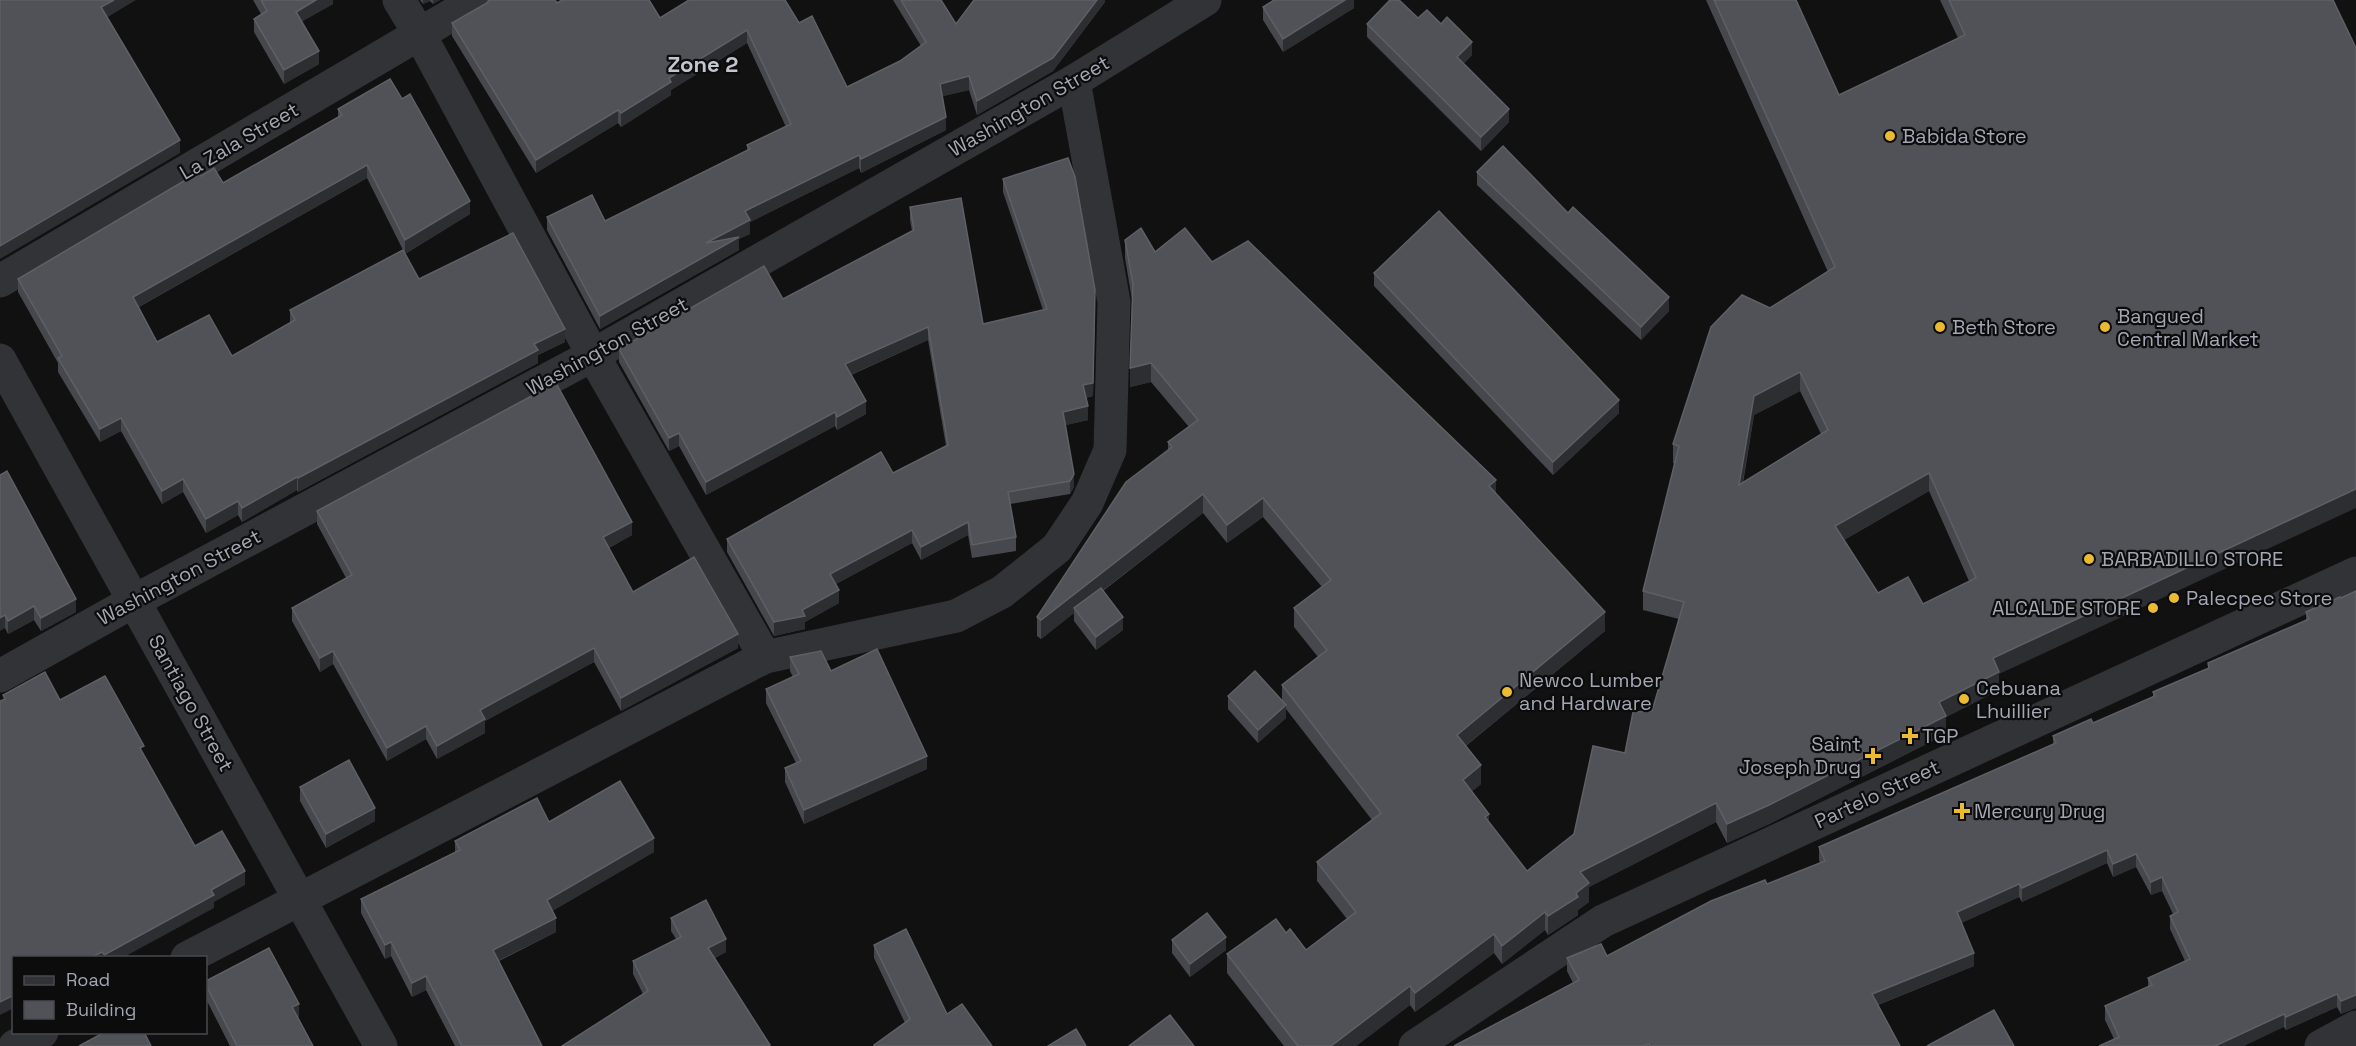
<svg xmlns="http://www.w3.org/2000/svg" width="2356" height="1046" font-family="'Space Grotesk',sans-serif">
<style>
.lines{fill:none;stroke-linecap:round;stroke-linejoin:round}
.minor{stroke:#323337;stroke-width:33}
.wall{fill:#47484d;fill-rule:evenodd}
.shaded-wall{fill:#2d2e31}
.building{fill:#515258;stroke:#5e6066;stroke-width:1.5;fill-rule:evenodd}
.poi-dot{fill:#eaba32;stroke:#0c0c0d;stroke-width:2}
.labels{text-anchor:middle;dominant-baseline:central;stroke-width:4.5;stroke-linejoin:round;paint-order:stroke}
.street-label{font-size:20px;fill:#a3a7b3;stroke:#0c0c0d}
.poi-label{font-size:20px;fill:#a3a7b3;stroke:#0c0c0d;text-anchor:start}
.quarter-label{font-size:22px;font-weight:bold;fill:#c4c6cf;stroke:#0c0c0d}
</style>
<rect width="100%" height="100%" fill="#111112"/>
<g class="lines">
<!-- minor -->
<g class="minor">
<path d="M 399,0 L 420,35 L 593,355 L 765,657"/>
<path d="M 0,281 L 477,0"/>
<path d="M 0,360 L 381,1046"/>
<path d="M 0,676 L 134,601 L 593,355 L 1074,81 L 1205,0"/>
<path d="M 187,958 L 765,657 L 956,616 L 1002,592 L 1057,548 L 1087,503 L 1110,450 L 1114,302 L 1074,81"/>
<path d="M 15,1046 L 42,1032"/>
<path d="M 1415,1046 L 1603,921 L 2356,573"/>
<path d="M 2321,1046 L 2356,1027"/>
</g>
</g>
<!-- wall -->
<g class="wall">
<path d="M 253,0 L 333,0 L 333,4 L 302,21 L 319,64 L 284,84 L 254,32 L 254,19 L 261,14 Z"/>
<path d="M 420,0 L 440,0 L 433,4 L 430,1 L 423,4 Z"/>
<path d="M 893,0 L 941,0 L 956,24 L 1105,0 L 1105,2 L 1053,71 L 977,115 L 969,90 L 943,96 L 946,130 L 861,173 L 859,168 L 750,222 L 750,234 L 739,239 L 739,250 L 600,329 L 547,230 L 547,217 L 605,221 L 747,150 L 747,145 L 786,127 L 747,43 L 671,90 L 671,95 L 621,127 L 618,123 L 536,173 L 452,36 L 452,23 L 487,3 L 557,3 L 660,18 L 799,23 L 847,87 L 900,61 L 921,46 Z"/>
<path d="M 1354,0 L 1354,8 L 1283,52 L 1263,20 L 1263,7 Z"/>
<path d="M 1706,0 L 1796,0 L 1839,95 L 1958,38 L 1940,0 L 2333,0 L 1999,674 L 1999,690 L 1946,717 L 1946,734 L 1769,824 L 1727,843 L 1716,822 L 1589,887 L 1589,902 L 1578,910 L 1578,915 L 1548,935 L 1545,930 L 1502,964 L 1494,953 L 1415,1012 L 1410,1005 L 1356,1046 L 1284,1046 L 1227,973 L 1227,954 L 1286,933 L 1306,950 L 1347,919 L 1317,881 L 1317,862 L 1372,820 L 1286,709 L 1286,718 L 1258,743 L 1228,709 L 1228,696 L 1282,700 L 1282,685 L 1318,657 L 1294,627 L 1294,608 L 1322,587 L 1263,517 L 1227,543 L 1203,513 L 1103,591 L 1123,630 L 1096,650 L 1074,621 L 1074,613 L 1041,639 L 1037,636 L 1037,617 L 1168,450 L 1168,442 L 1189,427 L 1151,382 L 1130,387 L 1132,300 L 1125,258 L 1125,240 L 1155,252 L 1212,262 L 1496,494 L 1605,631 L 1466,746 L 1481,784 L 1472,791 L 1489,823 L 1527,871 L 1574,834 L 1652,711 L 1679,619 L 1643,610 L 1643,591 L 1675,464 L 1673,463 L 1673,444 L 1770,308 L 1828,272 ZM 1800,391 L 1821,434 L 1743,483 L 1754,415 ZM 1929,491 L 1969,581 L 1923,604 L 1878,593 L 1844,540 Z"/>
<path d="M 1418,18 L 1472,55 L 1463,64 L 1509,122 L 1481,151 L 1367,37 L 1367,24 Z"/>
<path d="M 338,109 L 470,214 L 405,254 L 367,178 L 139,307 L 157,342 L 232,356 L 290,323 L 290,310 L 419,279 L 565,342 L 538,355 L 538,363 L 298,492 L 297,490 L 242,522 L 238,515 L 206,533 L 183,492 L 162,504 L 121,431 L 100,442 L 58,372 L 58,363 L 18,292 L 18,279 L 201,176 L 223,183 L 338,117 Z"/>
<path d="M 1477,172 L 1669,311 L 1641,340 L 1477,185 Z"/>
<path d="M 1003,179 L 1095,303 L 1093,396 L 1086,398 L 1088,420 L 1065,425 L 1074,487 L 1070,494 L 1010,504 L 1016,537 L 1016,551 L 972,558 L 968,535 L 921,560 L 912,543 L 836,584 L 839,603 L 805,622 L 805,629 L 774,636 L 727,552 L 727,539 L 893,473 L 946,446 L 928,340 L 851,375 L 866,414 L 837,430 L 835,426 L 706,495 L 679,446 L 669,451 L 619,362 L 619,349 L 783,299 L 912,231 L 910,220 L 910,207 L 983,324 L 1043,310 L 1003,192 Z"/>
<path d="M 1374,273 L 1619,413 L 1553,475 L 1374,286 Z"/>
<path d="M 0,475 L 76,612 L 41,631 L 34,620 L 8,634 L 5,628 Z"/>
<path d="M 317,511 L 632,535 L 609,548 L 633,592 L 738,648 L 621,711 L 594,662 L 485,721 L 485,733 L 437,759 L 426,739 L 387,761 L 333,664 L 320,672 L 292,621 L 292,608 L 346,578 L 317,524 Z"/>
<path d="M 2356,591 L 2356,1008 L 2341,1014 L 2337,1007 L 2286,1030 L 2284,1027 L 2114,1039 L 2105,1020 L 2105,1006 L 2148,987 L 2148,978 L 2185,961 L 2170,929 L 2170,916 L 2173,914 L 2162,891 L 2151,895 L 2136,867 L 2113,877 L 2107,863 L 2022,902 L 2019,897 L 1961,923 L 1974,966 L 1878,1005 L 1900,1046 L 1454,1046 L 1573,983 L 1567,971 L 1567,958 L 1607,956 L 1767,884 L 1820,863 L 1819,860 L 1819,847 L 2053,744 L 2053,736 L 2093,723 L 2153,697 L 2153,692 L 2208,669 L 2208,663 L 2306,620 L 2306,612 Z"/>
<path d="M 790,657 L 831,671 L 927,769 L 804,824 L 785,782 L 785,768 L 796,763 L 766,703 L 766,689 L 793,677 L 790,671 Z"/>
<path d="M 300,787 L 375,821 L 326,848 L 300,801 Z"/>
<path d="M 549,822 L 654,852 L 552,911 L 556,932 L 499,961 L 542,1046 L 455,1046 L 426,990 L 412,997 L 391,956 L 385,959 L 361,913 L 361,899 L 455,852 L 455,841 Z"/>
<path d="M 671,918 L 726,952 L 715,958 L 770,1046 L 643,994 L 633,974 L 633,961 L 676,939 L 671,931 Z"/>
<path d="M 1172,940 L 1226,950 L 1190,977 L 1172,953 Z"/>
<path d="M 874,945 L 947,1014 L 992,1046 L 874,1046 L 874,1045 L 905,1023 L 874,958 Z"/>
<path d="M 206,981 L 299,1017 L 298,1017 L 313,1046 L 230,1046 L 206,999 Z"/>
</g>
<!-- shaded-wall -->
<g class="shaded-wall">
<path d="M 114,0 L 136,0 L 101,21 L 101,7 Z"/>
<path d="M 316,0 L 333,0 L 333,4 L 296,25 L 296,12 Z"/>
<path d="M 423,0 L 430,0 L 430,1 L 423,4 Z"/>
<path d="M 433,0 L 440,0 L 433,4 Z"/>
<path d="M 1097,0 L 1105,0 L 1105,2 L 1053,71 L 977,115 L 977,101 Z"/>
<path d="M 1345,0 L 1354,0 L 1354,8 L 1283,52 L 1283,39 Z"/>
<path d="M 747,30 L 747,43 L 671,90 L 671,95 L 621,127 L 621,113 L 669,78 Z"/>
<path d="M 1472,42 L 1472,55 L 1457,70 L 1457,57 Z"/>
<path d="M 319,51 L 319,64 L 284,84 L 284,70 Z"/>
<path d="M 969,76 L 969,90 L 940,97 L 940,84 Z"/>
<path d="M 1509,109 L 1509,122 L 1481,151 L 1481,137 Z"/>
<path d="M 618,110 L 618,123 L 536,173 L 536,160 Z"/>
<path d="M 946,117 L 946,130 L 861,173 L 861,159 Z"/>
<path d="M 180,140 L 180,153 L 0,259 L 0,246 Z"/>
<path d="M 859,155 L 859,168 L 750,222 L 750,234 L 739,239 L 739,250 L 600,329 L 600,316 L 706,243 L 745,211 Z"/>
<path d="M 367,165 L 367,178 L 133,310 L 133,297 Z"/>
<path d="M 470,201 L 470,214 L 405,254 L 405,240 Z"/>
<path d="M 1669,297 L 1669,311 L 1641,340 L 1641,327 Z"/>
<path d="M 1095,303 L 1093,396 L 1083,398 L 1083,385 Z"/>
<path d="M 928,327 L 928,340 L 845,377 L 845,364 Z"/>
<path d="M 565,329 L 565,342 L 538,355 L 538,363 L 298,492 L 298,478 L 534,344 Z"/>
<path d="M 1151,363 L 1151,382 L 1130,387 L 1130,368 Z"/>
<path d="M 1800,372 L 1800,391 L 1754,415 L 1739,503 L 1739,485 L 1754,396 Z"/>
<path d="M 1619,400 L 1619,413 L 1553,475 L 1553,462 Z"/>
<path d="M 866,401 L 866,414 L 837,430 L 837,417 Z"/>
<path d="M 1088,406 L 1088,420 L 1063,426 L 1063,412 Z"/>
<path d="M 835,412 L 835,426 L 706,495 L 706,482 Z"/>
<path d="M 121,418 L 121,431 L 100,442 L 100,429 Z"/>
<path d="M 679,433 L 679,446 L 669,451 L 669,438 Z"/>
<path d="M 1929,473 L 1929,491 L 1835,545 L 1835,526 Z"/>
<path d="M 1074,474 L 1074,487 L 1070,494 L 1070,481 Z"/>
<path d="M 297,477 L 297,490 L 242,522 L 242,508 Z"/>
<path d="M 183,479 L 183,492 L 162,504 L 162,491 Z"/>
<path d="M 1496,480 L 1496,498 L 1489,486 Z"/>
<path d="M 2356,489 L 2356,508 L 1999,674 L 1999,690 L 1946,717 L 1946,734 L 1769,824 L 1727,843 L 1727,824 L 1939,702 L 1993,658 Z"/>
<path d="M 1203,494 L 1203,513 L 1076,611 L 1074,608 L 1074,613 L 1041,639 L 1041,620 Z"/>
<path d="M 1263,498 L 1263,517 L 1227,543 L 1227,525 Z"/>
<path d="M 238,501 L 238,515 L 206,533 L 206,519 Z"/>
<path d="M 632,522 L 632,535 L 603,551 L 603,537 Z"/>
<path d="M 968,522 L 968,535 L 921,560 L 921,547 Z"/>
<path d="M 912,530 L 912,543 L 830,587 L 830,574 Z"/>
<path d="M 839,590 L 839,603 L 805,622 L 805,629 L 774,636 L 774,622 L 802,610 Z"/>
<path d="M 76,599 L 76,612 L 41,631 L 41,618 Z"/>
<path d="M 34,606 L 34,620 L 8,634 L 8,621 Z"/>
<path d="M 1605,612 L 1605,631 L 1457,753 L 1457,735 Z"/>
<path d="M 5,615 L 5,628 L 0,631 L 0,618 Z"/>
<path d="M 1123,617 L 1123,630 L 1096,650 L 1096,637 Z"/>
<path d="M 738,634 L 738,648 L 621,711 L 621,698 Z"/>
<path d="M 594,648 L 594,662 L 485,721 L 485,733 L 437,759 L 437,746 L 480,710 Z"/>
<path d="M 333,651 L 333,664 L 320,672 L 320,658 Z"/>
<path d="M 1286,705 L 1286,718 L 1258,743 L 1258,730 Z"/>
<path d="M 426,726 L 426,739 L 387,761 L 387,748 Z"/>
<path d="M 927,756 L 927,769 L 804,824 L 804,810 Z"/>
<path d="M 1481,765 L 1481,784 L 1463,799 L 1463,780 Z"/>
<path d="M 1716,803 L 1716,822 L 1589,887 L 1589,902 L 1578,910 L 1578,915 L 1548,935 L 1548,916 L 1576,893 L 1580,872 Z"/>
<path d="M 375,808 L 375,821 L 326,848 L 326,834 Z"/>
<path d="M 1489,814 L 1489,832 L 1485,817 Z"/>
<path d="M 654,838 L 654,852 L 547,914 L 547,900 Z"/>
<path d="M 2107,850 L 2107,863 L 2022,902 L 2022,888 Z"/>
<path d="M 2136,854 L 2136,867 L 2113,877 L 2113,864 Z"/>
<path d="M 245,871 L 245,885 L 214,902 L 214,908 L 124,957 L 104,957 L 104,955 L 211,890 Z"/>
<path d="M 2162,877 L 2162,891 L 2151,895 L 2151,882 Z"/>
<path d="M 2019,884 L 2019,897 L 1957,925 L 1957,912 Z"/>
<path d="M 1545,912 L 1545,930 L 1502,964 L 1502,946 Z"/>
<path d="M 556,918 L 556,932 L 493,963 L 493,950 Z"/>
<path d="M 1494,934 L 1494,953 L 1415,1012 L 1415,993 Z"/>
<path d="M 1226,937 L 1226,950 L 1190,977 L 1190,964 Z"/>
<path d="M 726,939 L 726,952 L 708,961 L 708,948 Z"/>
<path d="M 391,942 L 391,956 L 385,959 L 385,945 Z"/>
<path d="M 102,952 L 102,957 L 92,957 Z"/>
<path d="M 1974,953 L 1974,966 L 1872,1007 L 1872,994 Z"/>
<path d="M 426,976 L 426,990 L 412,997 L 412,983 Z"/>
<path d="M 1410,986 L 1410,1005 L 1356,1046 L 1331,1046 Z"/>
<path d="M 2337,994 L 2337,1007 L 2286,1030 L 2286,1017 Z"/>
<path d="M 14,995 L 14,1008 L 0,1015 L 0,1002 Z"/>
<path d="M 2356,995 L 2356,1008 L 2341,1014 L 2341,1001 Z"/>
<path d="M 299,1004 L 299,1017 L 292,1020 L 292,1007 Z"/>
<path d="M 2284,1014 L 2284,1027 L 2244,1046 L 2215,1046 Z"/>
</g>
<!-- building -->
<g class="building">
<path d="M 0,0 L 114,0 L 101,7 L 180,140 L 0,246 Z"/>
<path d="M 261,0 L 316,0 L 296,12 L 319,51 L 284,70 L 254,19 L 267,11 Z"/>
<path d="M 489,0 L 555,0 L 557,3 L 562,0 L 649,0 L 660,18 L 689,0 L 785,0 L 799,23 L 812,16 L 847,87 L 900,61 L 926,42 L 901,0 L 941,0 L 956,24 L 974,0 L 1097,0 L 1053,58 L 977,101 L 969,76 L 940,84 L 946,117 L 861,159 L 859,155 L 745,211 L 750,220 L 706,243 L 739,237 L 600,316 L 547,217 L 592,195 L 605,221 L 750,149 L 747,145 L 791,124 L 747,30 L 669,78 L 671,82 L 621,113 L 618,110 L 536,160 L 452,23 L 487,3 Z"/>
<path d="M 1274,0 L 1345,0 L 1283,39 L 1263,7 Z"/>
<path d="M 1390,0 L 1399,0 L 1418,18 L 1427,10 L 1441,24 L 1447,17 L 1472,42 L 1457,57 L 1509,109 L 1481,137 L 1367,24 Z"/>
<path d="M 1714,0 L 1796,0 L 1839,95 L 1965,35 L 1949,0 L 2333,0 L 2356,48 L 2356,489 L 1993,658 L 1999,672 L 1939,702 L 1946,716 L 1769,805 L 1727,824 L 1716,803 L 1580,872 L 1589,883 L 1576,893 L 1578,897 L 1548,916 L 1545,912 L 1502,946 L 1494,934 L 1415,993 L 1410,986 L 1331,1046 L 1298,1046 L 1227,954 L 1276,919 L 1286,933 L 1290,929 L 1306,950 L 1356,912 L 1317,862 L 1381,813 L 1282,685 L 1327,650 L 1294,608 L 1331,580 L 1263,498 L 1227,525 L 1203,494 L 1041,620 L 1037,617 L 1126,482 L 1172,447 L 1168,442 L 1198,420 L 1151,363 L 1130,368 L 1133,284 L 1125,240 L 1141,228 L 1155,252 L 1185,228 L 1212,262 L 1248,241 L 1496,480 L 1489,486 L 1605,612 L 1457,735 L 1481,765 L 1463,780 L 1489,814 L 1485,817 L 1527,871 L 1574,834 L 1593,746 L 1625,753 L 1633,712 L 1652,711 L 1684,602 L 1643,591 L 1679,446 L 1673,444 L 1711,327 L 1742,295 L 1770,308 L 1835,267 ZM 1800,372 L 1828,430 L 1739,485 L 1754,396 ZM 1929,473 L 1976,578 L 1923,604 L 1908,577 L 1878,593 L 1835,526 Z"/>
<path d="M 390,79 L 402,99 L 410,94 L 470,201 L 405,240 L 367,165 L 133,297 L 157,342 L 209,315 L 232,356 L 295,320 L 290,310 L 403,250 L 419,279 L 513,233 L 565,329 L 534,344 L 538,350 L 298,478 L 297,477 L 242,508 L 238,501 L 206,519 L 183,479 L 162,491 L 121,418 L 100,429 L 58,358 L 62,356 L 18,279 L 199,172 L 201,176 L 214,168 L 223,183 L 342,115 L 338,109 Z"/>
<path d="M 1503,146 L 1568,213 L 1573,207 L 1669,297 L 1641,327 L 1477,172 Z"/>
<path d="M 1068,158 L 1075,177 L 1095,290 L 1093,383 L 1083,385 L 1088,406 L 1063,412 L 1074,474 L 1070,481 L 1008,492 L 1016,537 L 972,545 L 968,522 L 921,547 L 912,530 L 830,574 L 839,590 L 802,610 L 805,616 L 774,622 L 727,539 L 881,452 L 893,473 L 948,445 L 928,327 L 845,364 L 866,401 L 837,417 L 835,412 L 706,482 L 679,433 L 669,438 L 619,349 L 764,266 L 783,299 L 914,230 L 910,207 L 961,198 L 983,324 L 1047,309 L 1003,179 Z"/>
<path d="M 1439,211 L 1619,400 L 1553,462 L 1374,273 Z"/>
<path d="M 556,383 L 632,522 L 603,537 L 633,592 L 694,557 L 738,634 L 621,698 L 594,648 L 480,710 L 485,719 L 437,746 L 426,726 L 387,748 L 333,651 L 320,658 L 292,608 L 352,575 L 317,511 Z"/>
<path d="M 7,471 L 76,599 L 41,618 L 34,606 L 8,621 L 5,615 L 0,618 L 0,475 Z"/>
<path d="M 1101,588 L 1123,617 L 1096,637 L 1074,608 Z"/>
<path d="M 2356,591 L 2356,995 L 2341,1001 L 2337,994 L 2286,1017 L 2284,1014 L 2215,1046 L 2099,1046 L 2119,1037 L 2105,1006 L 2152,985 L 2148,978 L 2190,959 L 2170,916 L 2178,912 L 2162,877 L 2151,882 L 2136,854 L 2113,864 L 2107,850 L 2022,888 L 2019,884 L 1957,912 L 1974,953 L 1872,994 L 1900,1046 L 1650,1046 L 1649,1044 L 1644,1046 L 1454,1046 L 1579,980 L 1567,958 L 1601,944 L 1607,956 L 1711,901 L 1765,880 L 1767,884 L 1825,861 L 1819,847 L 2056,743 L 2053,736 L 2091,719 L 2093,723 L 2155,696 L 2153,692 L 2209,668 L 2208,663 L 2309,619 L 2306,612 L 2340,597 L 2341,598 Z"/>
<path d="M 877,649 L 927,756 L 804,810 L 785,768 L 801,761 L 766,689 L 799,674 L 790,657 L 821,651 L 831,671 Z"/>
<path d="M 1255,671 L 1286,705 L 1258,730 L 1228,696 Z"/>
<path d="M 45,672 L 60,700 L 105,676 L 144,746 L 140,748 L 195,846 L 222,831 L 245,871 L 211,890 L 214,895 L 104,955 L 102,952 L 92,957 L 14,957 L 14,995 L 0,1002 L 0,701 L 5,699 L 3,695 Z"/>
<path d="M 349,760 L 375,808 L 326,834 L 300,787 Z"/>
<path d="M 620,781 L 654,838 L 547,900 L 556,918 L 493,950 L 542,1046 L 462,1046 L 426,976 L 412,983 L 391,942 L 385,945 L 361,899 L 460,850 L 455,841 L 537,798 L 549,822 Z"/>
<path d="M 706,900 L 726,939 L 708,948 L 770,1045 L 768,1046 L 562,1046 L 648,991 L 633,961 L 681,937 L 671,918 Z"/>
<path d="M 1207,913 L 1226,937 L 1190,964 L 1172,940 Z"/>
<path d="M 906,929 L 947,1014 L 962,1004 L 992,1046 L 875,1046 L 874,1045 L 910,1019 L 874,945 Z"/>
<path d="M 269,948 L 299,1004 L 292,1007 L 313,1046 L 237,1046 L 206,985 L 206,981 Z"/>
<path d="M 1994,1010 L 2014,1046 L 1927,1046 Z"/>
<path d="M 1170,1015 L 1194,1046 L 1129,1046 Z"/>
<path d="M 1076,1029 L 1086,1046 L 1048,1046 Z"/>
<path d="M 105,1032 L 144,1032 L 151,1046 L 79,1046 Z"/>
</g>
<!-- markers -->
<g class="poi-dot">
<circle cx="1890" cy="136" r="6"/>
<circle cx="1940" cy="327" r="6"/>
<circle cx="2105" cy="327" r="6"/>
<circle cx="2089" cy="559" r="6"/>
<circle cx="2174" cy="598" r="6"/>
<circle cx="2153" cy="608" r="6"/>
<circle cx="1507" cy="692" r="6"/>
<circle cx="1964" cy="699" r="6"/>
<path d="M1907 727h6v6h6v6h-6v6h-6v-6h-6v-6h6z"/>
<path d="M1870 747h6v6h6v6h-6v6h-6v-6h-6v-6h6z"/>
<path d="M1959 802h6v6h6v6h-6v6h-6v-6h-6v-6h6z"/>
</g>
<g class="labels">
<!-- street labels -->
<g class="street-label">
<text transform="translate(1029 106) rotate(-30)">Washington Street</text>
<text transform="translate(239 141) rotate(-30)">La Zala Street</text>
<text transform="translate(607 346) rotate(-29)">Washington Street</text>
<text transform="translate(179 577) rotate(-28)">Washington Street</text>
<text transform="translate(191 703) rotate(61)">Santiago Street</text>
<text transform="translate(1877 794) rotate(-25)">Partelo Street</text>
</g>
<!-- poi labels -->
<g class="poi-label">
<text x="1902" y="136">Babida Store</text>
<text x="2117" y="316">Bangued<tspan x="2117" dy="23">Central Market</tspan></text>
<text x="1952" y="327">Beth Store</text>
<text x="2101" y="559">BARBADILLO STORE</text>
<text x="2186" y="598">Palecpec Store</text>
<text x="2141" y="608" text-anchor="end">ALCALDE STORE</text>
<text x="1519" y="680">Newco Lumber<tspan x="1519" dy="23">and Hardware</tspan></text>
<text x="1976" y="688">Cebuana<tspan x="1976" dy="23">Lhuillier</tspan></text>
<text x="1922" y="736">TGP</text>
<text x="1861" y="744" text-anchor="end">Saint<tspan x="1861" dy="23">Joseph Drug</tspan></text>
<text x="1974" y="811">Mercury Drug</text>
</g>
<!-- quarter labels -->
<g class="quarter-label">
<text x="703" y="64">Zone 2</text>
</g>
</g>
<!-- legend -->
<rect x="12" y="956" width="195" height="78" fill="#0c0c0d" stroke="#484a4f" stroke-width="1.5"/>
<rect x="24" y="976" width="30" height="9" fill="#323337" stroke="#484a4f" stroke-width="1.5"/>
<text x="66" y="986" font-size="18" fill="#a3a7b3">Road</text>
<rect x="24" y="1001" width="30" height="18" fill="#515258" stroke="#484a4f" stroke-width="1.5"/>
<text x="66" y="1016" font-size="18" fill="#a3a7b3">Building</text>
</svg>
